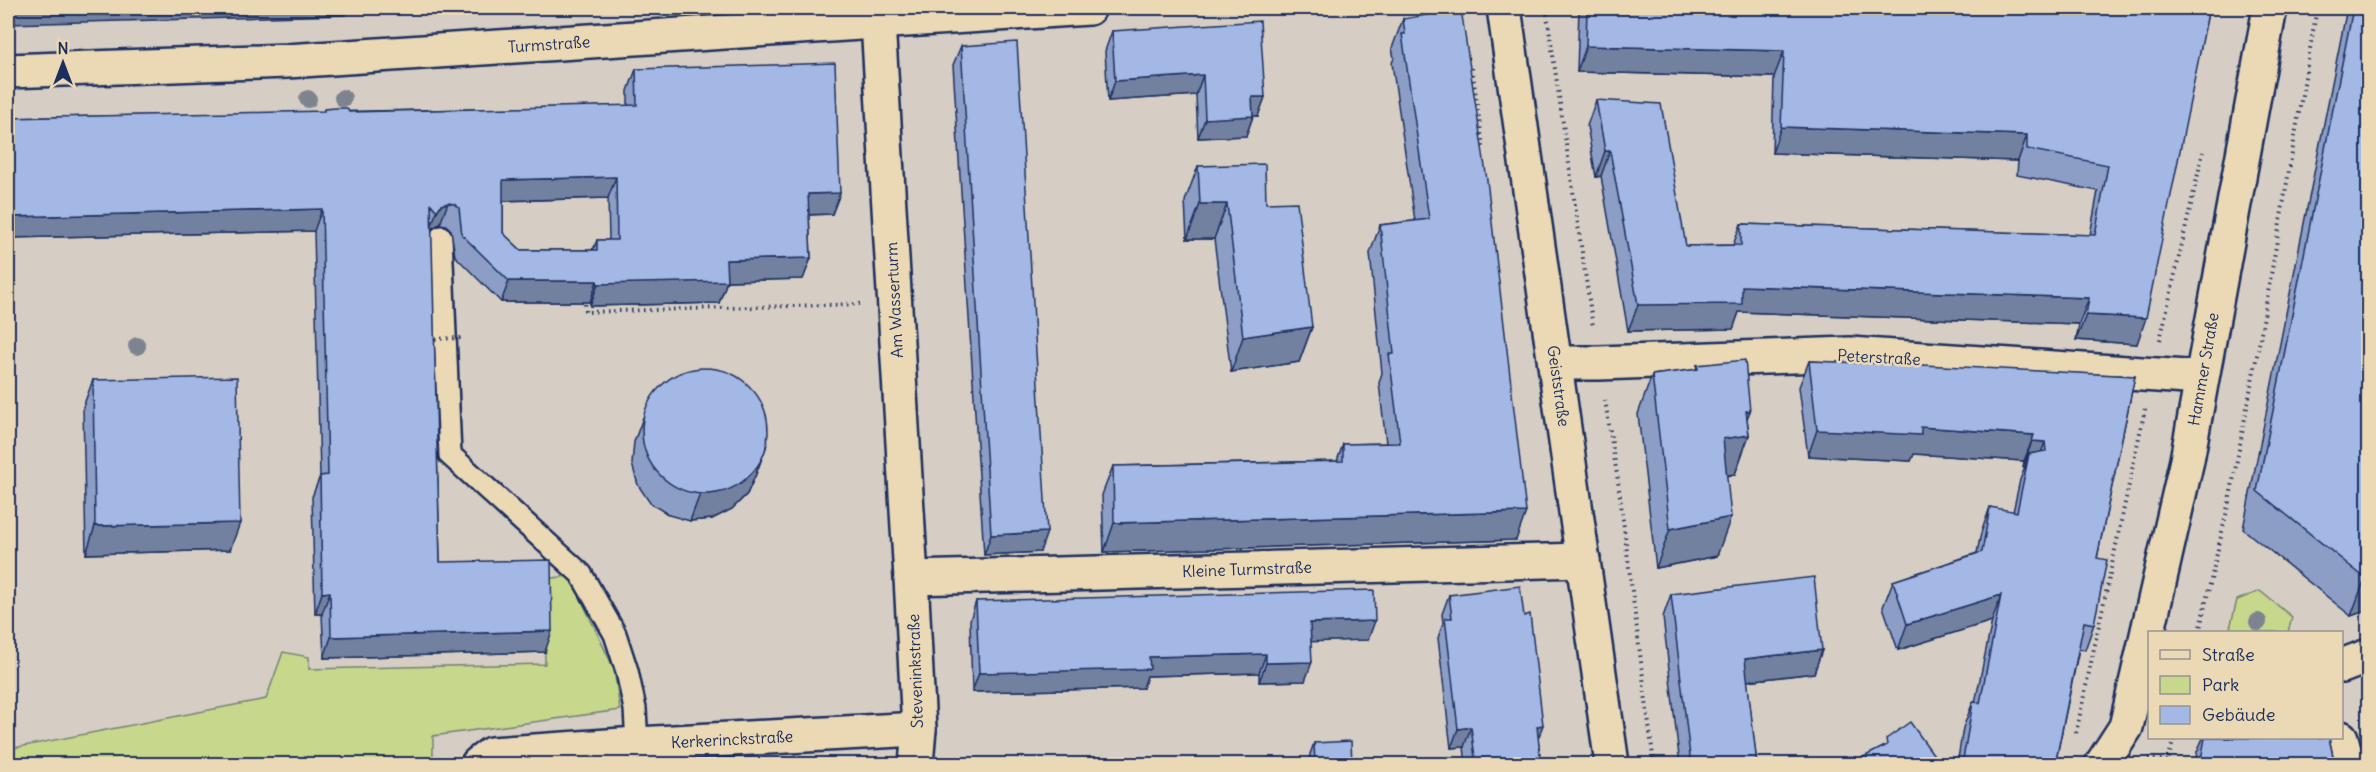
<svg xmlns="http://www.w3.org/2000/svg" width="2376" height="772" font-family="Delius,sans-serif">
<style>
.green{fill:#c7d78b;stroke:#718374;stroke-width:1.5}
.lines{fill:none;stroke-linecap:round;stroke-linejoin:round}
.service-casing{stroke:#1b2f5e;stroke-width:26}
.minor-casing{stroke:#1b2f5e;stroke-width:38}
.tertiary-casing{stroke:#1b2f5e;stroke-width:38}
.secondary-casing{stroke:#1b2f5e;stroke-width:38}
.path{stroke:#1b2f5e;stroke-width:4;stroke-dasharray:1.5 4.5;stroke-linecap:butt}
.service{stroke:#ebd8b5;stroke-width:21}
.minor{stroke:#ebd8b5;stroke-width:33}
.tertiary{stroke:#ebd8b5;stroke-width:33}
.secondary{stroke:#ebd8b5;stroke-width:33}
.path-bridge{stroke:#1b2f5e;stroke-width:4;stroke-dasharray:1.5 4.5;stroke-linecap:butt}
.tree{fill:#7d8490}
.wall{fill:#8d9ec6;stroke:#1b2f5e;stroke-width:1.5;fill-rule:evenodd}
.shaded-wall{fill:#7381a1;stroke:#1b2f5e;stroke-width:1.5}
.building{fill:#a4b8e6;stroke:#1b2f5e;stroke-width:1.5;fill-rule:evenodd}
.labels{text-anchor:middle;dominant-baseline:central;stroke-width:5;stroke-linejoin:round;paint-order:stroke}
.street-label{font-size:16px;fill:#1b2f5e;stroke:#ebd8b5}
</style>
<rect width="100%" height="100%" fill="#d6cec4"/>
<filter id="ink" filterUnits="userSpaceOnUse"><feTurbulence type="fractalNoise" baseFrequency=".0167" numOctaves="2"/><feDisplacementMap in="SourceGraphic" scale="12" xChannelSelector="R" yChannelSelector="G"/><feConvolveMatrix kernelMatrix="1 2 1 2 8 2 1 2 1" color-interpolation-filters="sRGB"/></filter>
<g filter="url(#ink)">
<!-- green -->
<g class="green">
<path d="M 570,576 L 614,669 L 620,710 L 433,736 L 433,764 L 8,764 L 8,749 L 266,699 L 283,652 L 309,657 L 309,669 L 545,664 L 544,579 Z"/>
<path d="M 2260,591 L 2292,617 L 2288,632 L 2229,632 L 2237,600 Z"/>
</g>
<g class="lines">
<!-- service casing -->
<g class="service-casing">
<path id="service" d="M 441,237 L 450,455 L 581,574 L 615,634 L 627,671 L 635,709 L 637,744"/>
</g>
<!-- minor casing -->
<g class="minor-casing">
<g id="minor">
<path d="M 878,22 L 911,578 L 919,729 L 916,764"/>
<path d="M 8,71 L 287,61 L 1089,8"/>
<path d="M 1556,363 L 1599,363 L 1850,354 L 2201,378"/>
<path d="M 911,578 L 1583,560"/>
<path d="M 2342,666 L 2368,656"/>
<path d="M 2341,738 L 2348,764"/>
<path d="M 478,764 L 491,754 L 637,744 L 919,729"/>
</g>
</g>
<!-- tertiary casing -->
<g class="tertiary-casing">
<path id="tertiary" d="M 1504,8 L 1612,764"/>
</g>
<!-- secondary casing -->
<g class="secondary-casing">
<path id="secondary" d="M 2102,764 L 2126,727 L 2187,460 L 2270,8"/>
</g>
<!-- path -->
<g class="path">
<path d="M 1546,8 L 1593,327"/>
<path d="M 1472,68 L 1483,147"/>
<path d="M 584,254 L 584,250 L 596,250"/>
<path d="M 585,298 L 585,312 L 860,304"/>
<path d="M 2160,340 L 2203,152"/>
<path d="M 1605,400 L 1618,481 L 1654,764"/>
<path d="M 2199,632 L 2230,497 L 2260,339 L 2317,8"/>
<path d="M 2076,733 L 2145,409"/>
<path d="M 2148,758 L 2168,761"/>
<path d="M 2167,764 L 2174,738"/>
</g>
<!-- service -->
<use href="#service" class="service"/>
<!-- minor -->
<use href="#minor" class="minor"/>
<!-- tertiary -->
<use href="#tertiary" class="tertiary"/>
<!-- secondary -->
<use href="#secondary" class="secondary"/>
<!-- path-bridge -->
<path class="path-bridge" d="M 429,339 L 464,338"/>
</g>
<!-- trees -->
<g class="tree">
<circle cx="343" cy="98" r="9"/>
<circle cx="308" cy="99" r="9"/>
<circle cx="137" cy="346" r="9"/>
<circle cx="2258" cy="622" r="9"/>
</g>
<!-- wall -->
<g class="wall">
<path d="M 1579,8 L 2209,8 L 2137,344 L 2076,340 L 2079,324 L 1739,312 L 1733,329 L 1628,331 L 1601,176 L 1596,177 L 1587,126 L 1596,100 L 1686,246 L 1733,245 L 1741,224 L 2090,235 L 2098,191 L 2017,175 L 2018,161 L 1772,153 L 1774,77 L 1577,72 Z"/>
<path d="M 2347,8 L 2368,8 L 2363,303 L 2368,303 L 2368,610 L 2351,616 L 2243,529 Z"/>
<path d="M 1403,19 L 1516,540 L 1104,552 L 1102,495 L 1113,466 L 1337,461 L 1343,444 L 1386,443 L 1379,383 L 1382,373 L 1370,253 L 1380,225 L 1415,221 L 1392,63 L 1394,58 L 1392,48 Z"/>
<path d="M 1112,31 L 1265,97 L 1258,116 L 1253,116 L 1246,136 L 1198,138 L 1196,95 L 1108,101 L 1105,51 Z"/>
<path d="M 961,46 L 1040,552 L 984,555 L 953,65 Z"/>
<path d="M 636,69 L 840,193 L 832,214 L 809,215 L 811,258 L 803,279 L 727,281 L 719,303 L 590,306 L 590,302 L 501,302 L 455,256 L 451,230 L 446,225 L 440,224 L 434,227 L 431,229 L 440,562 L 545,652 L 324,658 L 322,614 L 315,614 L 312,497 L 320,476 L 314,231 L 8,238 L 8,118 L 628,106 L 628,91 ZM 608,198 L 609,240 L 597,240 L 593,250 L 521,250 L 503,233 L 503,201 Z"/>
<path d="M 1198,166 L 1266,203 L 1312,327 L 1299,362 L 1231,372 L 1214,239 L 1187,239 L 1185,201 Z"/>
<path d="M 1809,361 L 2135,376 L 2097,558 L 2094,624 L 2085,650 L 2079,649 L 2055,765 L 1957,765 L 1963,728 L 1973,702 L 1975,703 L 1992,621 L 1898,650 L 1883,607 L 1893,581 L 1977,553 L 1981,533 L 1990,507 L 2013,512 L 2020,480 L 2025,467 L 2023,467 L 2024,461 L 1914,454 L 1911,461 L 1808,456 L 1799,387 Z"/>
<path d="M 1697,365 L 1750,411 L 1747,418 L 1749,435 L 1735,474 L 1726,476 L 1717,556 L 1656,568 L 1638,414 L 1652,375 L 1696,370 Z"/>
<path d="M 93,380 L 230,550 L 86,554 L 83,407 Z"/>
<path d="M 644,415 L 766,447 L 756,474 L 747,494 L 732,509 L 712,519 L 690,521 L 669,515 L 650,503 L 638,485 L 632,464 L 634,442 Z"/>
<path d="M 1671,594 L 1822,650 L 1814,673 L 1747,681 L 1757,765 L 1680,765 L 1663,617 Z"/>
<path d="M 1449,595 L 1538,739 L 1541,765 L 1466,765 L 1464,747 L 1451,748 L 1438,638 L 1443,623 L 1442,614 Z"/>
<path d="M 976,601 L 1368,640 L 1311,641 L 1305,681 L 1259,682 L 1259,673 L 1147,676 L 1143,688 L 972,692 L 970,620 Z"/>
<path d="M 2203,738 L 2329,738 L 2335,765 L 2195,765 L 2197,752 Z"/>
<path d="M 1314,743 L 1352,765 L 1310,765 L 1310,754 Z"/>
</g>
<!-- shaded-wall -->
<g class="shaded-wall">
<path d="M 8,8 L 348,8 L 345,15 L 8,24 Z"/>
<path d="M 1586,46 L 1784,51 L 1774,77 L 1577,72 Z"/>
<path d="M 1203,75 L 1196,95 L 1108,101 L 1115,81 Z"/>
<path d="M 1252,97 L 1265,97 L 1258,116 L 1253,116 L 1246,136 L 1198,138 L 1205,119 Z"/>
<path d="M 1781,127 L 2027,135 L 2018,161 L 1772,153 Z"/>
<path d="M 1605,151 L 1610,151 L 1601,176 L 1596,177 Z"/>
<path d="M 616,177 L 608,198 L 495,201 L 503,180 Z"/>
<path d="M 840,193 L 832,214 L 801,215 L 808,194 Z"/>
<path d="M 448,203 L 440,224 L 434,227 L 429,232 L 437,211 L 441,205 Z"/>
<path d="M 1200,204 L 1227,204 L 1214,239 L 1187,239 Z"/>
<path d="M 322,209 L 314,231 L 8,238 L 8,217 Z"/>
<path d="M 811,258 L 803,279 L 727,281 L 719,303 L 590,306 L 598,284 L 726,260 Z"/>
<path d="M 509,281 L 597,281 L 590,302 L 501,302 Z"/>
<path d="M 1742,286 L 2089,298 L 2079,324 L 1739,312 L 1733,329 L 1628,331 L 1638,305 Z"/>
<path d="M 2086,315 L 2146,318 L 2137,344 L 2076,340 Z"/>
<path d="M 1312,327 L 1299,362 L 1231,372 L 1243,337 Z"/>
<path d="M 1746,411 L 1750,411 L 1740,436 L 1749,435 L 1735,474 L 1708,478 L 1723,439 Z"/>
<path d="M 1921,427 L 2034,435 L 2024,461 L 1914,454 L 1911,461 L 1808,456 L 1817,430 Z"/>
<path d="M 2032,441 L 2045,442 L 2036,468 L 2029,454 L 2025,467 L 2023,467 Z"/>
<path d="M 766,447 L 756,474 L 747,494 L 732,509 L 712,519 L 690,521 L 700,494 Z"/>
<path d="M 1526,512 L 1516,540 L 1104,552 L 1114,523 Z"/>
<path d="M 1731,517 L 1717,556 L 1656,568 L 1670,529 Z"/>
<path d="M 240,523 L 230,550 L 86,554 L 95,526 Z"/>
<path d="M 1047,532 L 1040,552 L 984,555 L 991,535 Z"/>
<path d="M 2368,577 L 2368,610 L 2351,616 L 2365,578 Z"/>
<path d="M 330,592 L 322,614 L 315,614 L 322,593 Z"/>
<path d="M 2001,595 L 1992,621 L 1898,650 L 1907,624 Z"/>
<path d="M 1375,621 L 1368,640 L 1303,642 L 1310,623 Z"/>
<path d="M 552,631 L 545,652 L 324,658 L 331,637 Z"/>
<path d="M 1822,650 L 1814,673 L 1737,682 L 1745,659 Z"/>
<path d="M 1266,654 L 1259,673 L 1147,676 L 1143,688 L 972,692 L 979,673 L 1149,657 Z"/>
<path d="M 1312,662 L 1305,681 L 1259,682 L 1266,663 Z"/>
<path d="M 1543,725 L 1536,745 L 1537,726 Z"/>
<path d="M 1471,727 L 1464,747 L 1451,748 L 1458,729 Z"/>
</g>
<!-- building -->
<g class="building">
<path d="M 1587,8 L 2209,8 L 2146,318 L 2086,315 L 2089,298 L 1742,286 L 1742,304 L 1638,305 L 1610,151 L 1605,151 L 1596,100 L 1661,104 L 1686,246 L 1741,245 L 1741,224 L 2095,235 L 2108,165 L 2027,149 L 2027,135 L 1781,127 L 1784,51 L 1586,46 Z"/>
<path d="M 2353,8 L 2368,8 L 2368,275 L 2363,303 L 2368,303 L 2368,577 L 2365,578 L 2257,491 Z"/>
<path d="M 1461,9 L 1487,180 L 1526,512 L 1114,523 L 1113,466 L 1343,461 L 1343,444 L 1400,443 L 1389,354 L 1394,354 L 1380,225 L 1429,219 L 1402,34 L 1405,34 L 1403,19 Z"/>
<path d="M 1260,21 L 1265,97 L 1252,97 L 1253,116 L 1205,119 L 1203,75 L 1115,81 L 1112,31 Z"/>
<path d="M 1017,42 L 1047,532 L 991,535 L 961,46 Z"/>
<path d="M 835,63 L 840,193 L 808,194 L 811,258 L 726,260 L 727,281 L 598,284 L 597,281 L 509,281 L 462,235 L 459,208 L 454,204 L 448,203 L 441,205 L 437,211 L 431,204 L 440,562 L 551,560 L 552,631 L 331,637 L 330,592 L 322,593 L 320,476 L 328,475 L 322,209 L 8,217 L 8,118 L 324,111 L 324,109 L 336,108 L 347,108 L 349,112 L 637,105 L 636,69 ZM 616,177 L 617,240 L 597,240 L 597,250 L 521,250 L 503,233 L 503,180 Z"/>
<path d="M 1265,164 L 1266,203 L 1297,202 L 1312,327 L 1243,337 L 1227,204 L 1200,204 L 1198,166 Z"/>
<path d="M 1745,360 L 1750,411 L 1746,411 L 1749,435 L 1723,439 L 1731,517 L 1670,529 L 1652,375 L 1698,369 L 1697,365 Z"/>
<path d="M 1809,361 L 1923,365 L 2135,376 L 2097,558 L 2107,560 L 2094,624 L 2084,622 L 2055,765 L 1962,765 L 1973,702 L 1980,703 L 2001,595 L 1907,624 L 1893,581 L 1982,552 L 1990,507 L 2017,512 L 2029,454 L 2046,451 L 2045,442 L 2032,441 L 2034,435 L 1921,427 L 1921,435 L 1817,430 Z"/>
<circle cx="705" cy="431" r="63"/>
<path d="M 237,377 L 240,523 L 95,526 L 93,380 Z"/>
<path d="M 1814,577 L 1822,650 L 1745,659 L 1757,765 L 1691,765 L 1671,594 Z"/>
<path d="M 1520,586 L 1524,616 L 1530,614 L 1543,725 L 1537,726 L 1541,765 L 1476,765 L 1471,727 L 1458,729 L 1445,618 L 1452,618 L 1449,595 Z"/>
<path d="M 1374,590 L 1375,621 L 1310,623 L 1312,662 L 1266,663 L 1266,654 L 1149,657 L 1150,669 L 979,673 L 976,601 Z"/>
<path d="M 1910,722 L 1941,765 L 1848,765 L 1887,745 L 1886,739 Z"/>
<path d="M 2205,738 L 2329,738 L 2335,765 L 2200,765 Z"/>
<path d="M 1351,741 L 1352,765 L 1315,765 L 1314,743 Z"/>
</g>
</g>
<g class="labels">
<!-- street labels -->
<g class="street-label">
<text transform="translate(549 44) rotate(-4)">Turmstraße</text>
<text transform="translate(894 300) rotate(-93)">Am Wasserturm</text>
<text transform="translate(1879 357) rotate(3)">Peterstraße</text>
<text transform="translate(2203 369) rotate(-80)">Hammer Straße</text>
<text transform="translate(1559 386) rotate(82)">Geiststraße</text>
<text transform="translate(1247 569) rotate(-2)">Kleine Turmstraße</text>
<text transform="translate(915 671) rotate(-92)">Steveninkstraße</text>
<text transform="translate(732 739) rotate(-3)">Kerkerinckstraße</text>
</g>
</g>
<!-- margin -->
<rect width="2376" height="772" fill="none" stroke="#ebd8b5" stroke-width="30"/>
<rect x="15" y="15" width="2346" height="742" fill="none" stroke="#1b2f5e" stroke-width="2" filter="url(#ink)"/>
<!-- legend -->
<rect x="2148" y="631" width="195" height="108" fill="#ebd8b5" stroke="#989492" stroke-width="1.5"/>
<rect x="2160" y="650" width="30" height="9" fill="#ebd8b5" stroke="#989492" stroke-width="1.5"/>
<text x="2202" y="661" font-size="18" fill="#1b2f5e">Straße</text>
<rect x="2160" y="676" width="30" height="18" fill="#c7d78b" stroke="#989492" stroke-width="1.5"/>
<text x="2202" y="691" font-size="18" fill="#1b2f5e">Park</text>
<rect x="2160" y="706" width="30" height="18" fill="#a4b8e6" stroke="#989492" stroke-width="1.5"/>
<text x="2202" y="721" font-size="18" fill="#1b2f5e">Gebäude</text>
<!-- north arrow -->
<g transform="translate(63 63)" stroke="#ebd8b5" stroke-width="4.5" paint-order="stroke">
<path d="M0-4.5L10 22L0 15L-10 22Z" fill="#1b2f5e"/>
<text y="-9" font-size="16" font-weight="bold" text-anchor="middle" fill="#1b2f5e">N</text>
</g>
</svg>
